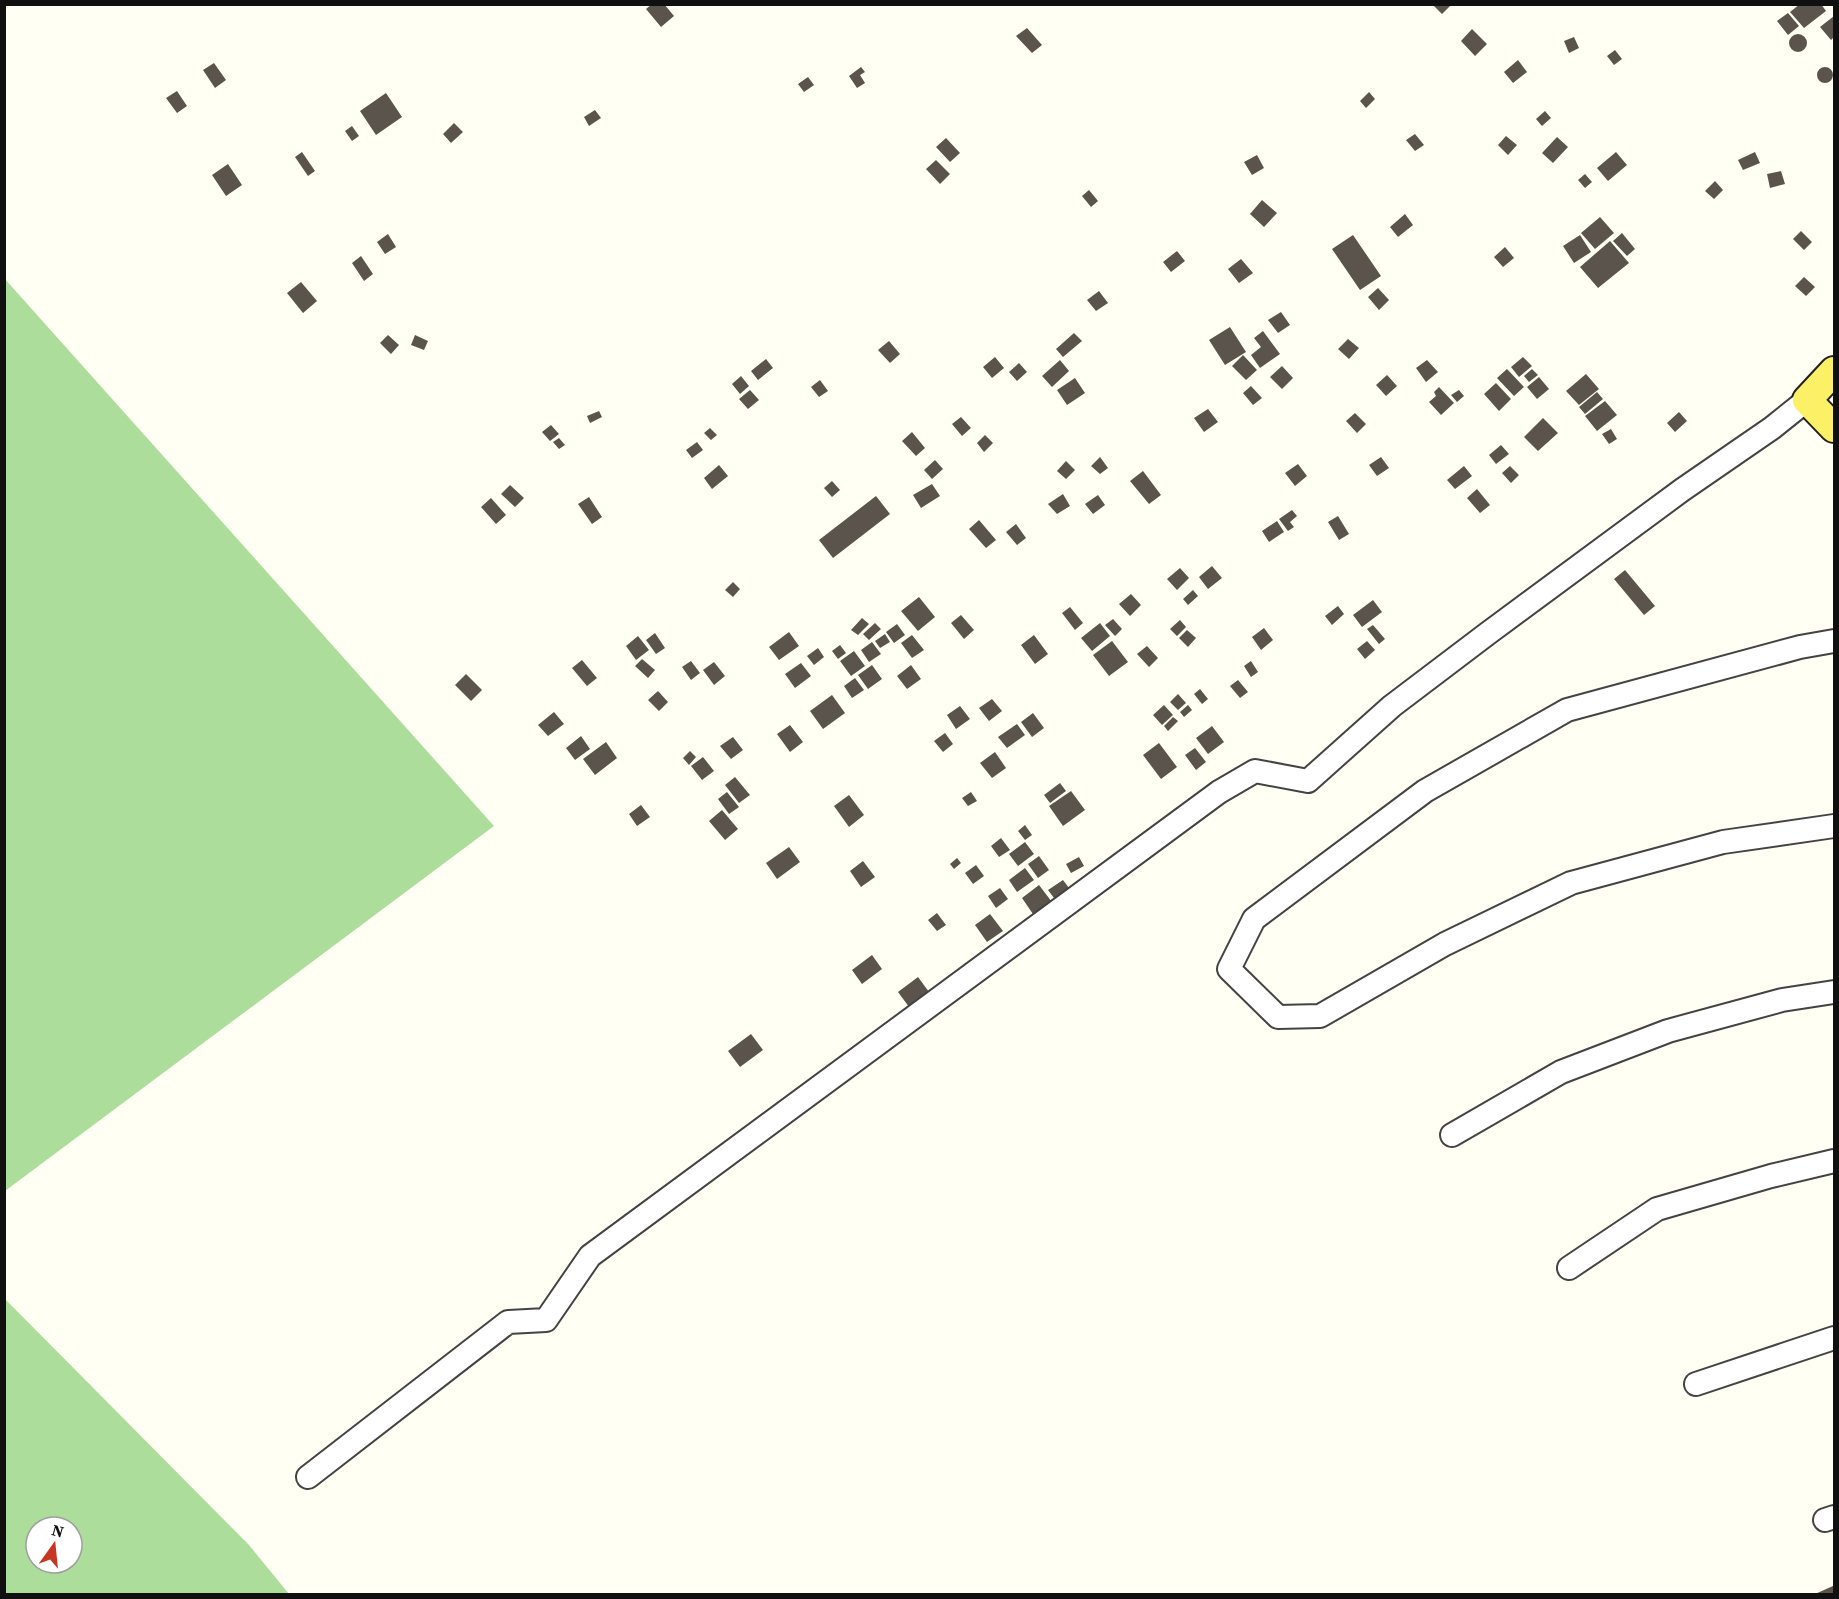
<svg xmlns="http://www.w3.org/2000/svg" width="1839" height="1599" viewBox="0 0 1839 1599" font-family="'Source Serif 4',serif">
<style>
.forest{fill:#addd9a;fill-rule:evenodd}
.building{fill:#5a544c}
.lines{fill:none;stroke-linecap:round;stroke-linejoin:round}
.minor-casing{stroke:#434343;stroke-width:26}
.major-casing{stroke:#212121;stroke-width:32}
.minor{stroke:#fff;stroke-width:22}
.major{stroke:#fcf067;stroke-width:28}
</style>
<rect width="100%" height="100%" fill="#fffff4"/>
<path class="forest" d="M4,278L494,826L5,1191H4Z
M4,1298L249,1545L289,1594H5ZM36,1527H72V1563H36Z"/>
<path class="building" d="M652,4H664L674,16L661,27L646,9Z
M1432,4H1452L1442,14Z
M1800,4H1821L1826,11L1804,28L1790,12Z
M1788,13L1799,26L1788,35L1777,21Z
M1834,16V37L1831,40L1820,27Z
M1027,28L1042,45L1032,53L1016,36Z
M1472,29L1487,44L1475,56L1461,41Z
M1789 43a9 9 0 1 1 18 0a9 9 0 1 1-18 0Z
M1574,37L1579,48L1569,53L1564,41Z
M1615,50L1622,59L1614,65L1607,56Z
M1518,60L1527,72L1513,83L1504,72Z
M214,63L226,80L215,88L203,70Z
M861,67L865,72L860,75L865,83L857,88L849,76Z
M1817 75a8 8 0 1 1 16 0a8 8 0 1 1-16 0Z
M808,77L814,85L804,92L798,84Z
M177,91L187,106L177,113L166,98Z
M1369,92L1375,99L1366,108L1360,101Z
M386,93L402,117L376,135L360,111Z
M595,110L601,118L589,126L584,117Z
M1545,111L1551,118L1542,126L1536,119Z
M454,123L463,132L451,143L443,134Z
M352,126L359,136L352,141L345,131Z
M1415,134L1424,145L1415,151L1406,140Z
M1506,136L1517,145L1508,155L1498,145Z
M1557,137L1568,147L1553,163L1542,153Z
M946,138L960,153L950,162L936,147Z
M302,152L315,171L308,176L295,157Z
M1616,152L1627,165L1608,181L1597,168Z
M1755,152L1760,163L1743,170L1738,160Z
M1257,155L1264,168L1252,175L1244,162Z
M936,160L950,174L940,184L926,169Z
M228,164L242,185L226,196L212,175Z
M1781,171L1785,184L1770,188L1767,174Z
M1585,174L1592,182L1585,188L1578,180Z
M1715,181L1723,190L1714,199L1705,191Z
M1089,190L1098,201L1091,207L1082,196Z
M1262,200L1277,213L1264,227L1250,214Z
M1405,214L1413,225L1398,237L1390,227Z
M1600,217L1614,233L1595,249L1581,233Z
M1801,231L1812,242L1804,250L1793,239Z
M1622,233L1635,249L1627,256L1613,241Z
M388,234L396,247L385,254L377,242Z
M1353,235L1381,276L1360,290L1332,249Z
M1580,235L1591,252L1574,263L1563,246Z
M1610,241L1629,263L1598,288L1580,267Z
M1505,247L1514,258L1503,267L1494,257Z
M1177,251L1185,261L1171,272L1163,262Z
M361,256L373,274L364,281L352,263Z
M1241,259L1253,273L1239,283L1228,269Z
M1804,277L1815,287L1806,296L1795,286Z
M301,282L317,301L303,313L287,293Z
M1378,288L1389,300L1379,310L1368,297Z
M1099,291L1108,303L1096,311L1087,300Z
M1281,312L1290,325L1278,333L1268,320Z
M1230,327L1246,352L1225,365L1209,340Z
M1263,331L1280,354L1260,368L1251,355L1261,347L1254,338Z
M1074,333L1082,341L1063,357L1056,349Z
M388,335L399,345L391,354L380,343Z
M415,335L428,341L424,350L411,345Z
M1348,339L1359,348L1349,359L1338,349Z
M889,341L900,354L890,363L878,350Z
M1243,355L1257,370L1246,380L1232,366Z
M995,357L1004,368L992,378L983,367Z
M1523,357L1532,366L1519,377L1511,367Z
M766,359L773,368L758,380L751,371Z
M1060,360L1069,371L1052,387L1042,376Z
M1427,360L1438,372L1426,382L1416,368Z
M1019,363L1027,372L1017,381L1009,372Z
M1282,366L1293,378L1282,389L1270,377Z
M1507,369L1524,387L1514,396L1497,378Z
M1532,369L1538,375L1529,382L1524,376Z
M1586,374L1599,389L1579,405L1566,391Z
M1387,375L1397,386L1386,396L1376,385Z
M741,376L749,386L740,394L732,384Z
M1539,377L1549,389L1537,399L1527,387Z
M1075,378L1085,393L1067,405L1057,390Z
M820,380L828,391L819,397L811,387Z
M1496,383L1511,399L1499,411L1484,394Z
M1251,386L1262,398L1253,405L1243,393Z
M1439,387L1454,403L1441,415L1429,402L1436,396L1434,392Z
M750,390L759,400L748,409L739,399Z
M1459,390L1464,396L1457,402L1451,395Z
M1597,392L1603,399L1585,414L1579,407Z
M1605,401L1617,415L1597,431L1585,416Z
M1208,409L1218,422L1204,432L1194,418Z
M599,411L602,417L590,423L587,416Z
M1679,412L1687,421L1675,432L1667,423Z
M1355,413L1366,424L1357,433L1346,421Z
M961,417L971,428L962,436L952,424Z
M1543,418L1558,433L1538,451L1524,437Z
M551,425L559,434L550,441L542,432Z
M710,428L717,435L711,440L704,433Z
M1611,429L1617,439L1609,444L1602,434Z
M912,432L925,448L916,456L902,441Z
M985,435L993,443L984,452L977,443Z
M559,438L565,445L559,449L553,442Z
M697,442L703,450L692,458L686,450Z
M1501,445L1509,454L1496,464L1489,455Z
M1100,457L1108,468L1100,474L1091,466Z
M1381,457L1389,468L1377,476L1369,465Z
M935,460L943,469L932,479L924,470Z
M1066,461L1075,470L1066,479L1057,471Z
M1298,464L1307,476L1295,486L1285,473Z
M719,465L728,476L712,489L704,478Z
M1464,466L1472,476L1455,489L1447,480Z
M1510,466L1519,475L1511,483L1502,473Z
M1143,471L1161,495L1149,504L1130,481Z
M832,481L840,490L832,497L824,488Z
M932,484L940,496L921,508L913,495Z
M510,485L524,498L515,507L501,494Z
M1477,489L1490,505L1480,513L1467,498Z
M1063,494L1070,506L1057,514L1048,504Z
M1098,495L1105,505L1093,514L1085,504Z
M876,496L890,514L833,558L819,540Z
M589,497L602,517L592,524L578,504Z
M491,498L506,515L496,524L481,507Z
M1292,510L1297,516L1290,522L1294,527L1288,531L1279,519Z
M1338,516L1349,534L1339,540L1328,522Z
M979,520L996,540L986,548L969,529Z
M1277,521L1284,532L1269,542L1262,531Z
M1016,524L1026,538L1017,545L1006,532Z
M1212,566L1222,578L1208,589L1199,577Z
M1180,568L1189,578L1177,590L1167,579Z
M1625,570L1655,606L1644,615L1614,579Z
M733,582L740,589L733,597L725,590Z
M1193,590L1198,596L1188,605L1183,599Z
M1131,594L1141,605L1130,616L1119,604Z
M919,597L935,617L918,631L901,611Z
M1373,600L1382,612L1362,627L1353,615Z
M1338,606L1344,614L1332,625L1325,616Z
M1070,607L1083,623L1075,630L1062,613Z
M961,615L974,630L964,639L951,623Z
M862,618L869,624L858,635L851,630Z
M1113,619L1122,629L1115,636L1105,625Z
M1180,620L1186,627L1177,636L1170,629Z
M875,623L881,629L869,640L863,634Z
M1100,623L1110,636L1092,651L1081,638Z
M897,624L905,635L894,643L886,632Z
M1373,625L1385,639L1379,644L1367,629Z
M1264,628L1273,640L1261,650L1252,637Z
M1187,630L1196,638L1188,647L1179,638Z
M789,632L799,646L779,660L769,647Z
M655,633L665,648L656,654L646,640Z
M885,634L890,642L880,648L875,641Z
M912,635L924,650L912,658L901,643Z
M1034,635L1048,654L1035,664L1021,645Z
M638,636L649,650L636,660L626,646Z
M1112,641L1128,662L1109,676L1093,655Z
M1367,641L1375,650L1365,659L1357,649Z
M872,642L881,654L869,662L861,650Z
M840,645L846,653L838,659L832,651Z
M1147,646L1158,658L1149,667L1137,654Z
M818,648L824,657L814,665L807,656Z
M854,651L865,666L851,676L840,661Z
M642,659L655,670L648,678L635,666Z
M582,660L597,678L587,686L572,668Z
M691,661L700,673L691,680L682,667Z
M1251,661L1258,672L1251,677L1244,666Z
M714,662L725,676L714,685L703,670Z
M801,663L811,676L795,688L785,674Z
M872,665L882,679L868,689L858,675Z
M911,665L921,679L907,689L897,676Z
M466,674L482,690L471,701L455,685Z
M855,678L864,690L852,698L844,686Z
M1238,680L1248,692L1240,698L1230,686Z
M1200,689L1208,699L1202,704L1194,694Z
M658,691L668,702L659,711L648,700Z
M1178,694L1186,703L1178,710L1170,702Z
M832,695L845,713L823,729L810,711Z
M992,699L1002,711L989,721L979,708Z
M1164,705L1173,715L1162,725L1153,715Z
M1188,705L1192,710L1184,717L1180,712Z
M960,706L970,719L956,729L947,715Z
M554,712L564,724L548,736L538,725Z
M1033,713L1044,728L1032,737L1021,722Z
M1173,717L1178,721L1168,731L1164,726Z
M1017,724L1025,735L1007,748L998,737Z
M790,725L803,742L790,752L777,734Z
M1212,726L1224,742L1208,754L1196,738Z
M945,733L953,744L943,752L934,741Z
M581,736L590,749L575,760L566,748Z
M733,737L743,750L731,759L720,746Z
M606,742L617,758L595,775L583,759Z
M1159,743L1177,767L1161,779L1143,755Z
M1195,748L1206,762L1196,770L1185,755Z
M690,751L696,757L689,765L683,758Z
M995,752L1006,768L992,778L980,763Z
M703,757L714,771L702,780L691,766Z
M735,777L750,795L739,803L725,785Z
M1060,783L1066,791L1050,803L1044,795Z
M1071,791L1085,810L1063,826L1049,806Z
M727,792L739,807L729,814L718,799Z
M971,792L977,801L968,806L962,798Z
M849,795L864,815L849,827L834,806Z
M641,805L650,817L637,826L629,814Z
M722,810L738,829L725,840L709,821Z
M1025,825L1032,835L1025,840L1018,831Z
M1001,838L1010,850L999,857L991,846Z
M1025,842L1034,854L1018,866L1009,854Z
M789,847L800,862L777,879L766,863Z
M1039,856L1049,870L1038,878L1028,864Z
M1079,857L1084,866L1071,873L1066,864Z
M957,858L961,863L954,869L950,864Z
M863,861L875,877L861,887L850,871Z
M976,865L984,876L973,884L965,873Z
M1025,868L1034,880L1017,892L1009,880Z
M1063,880L1072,892L1057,902L1048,890Z
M1039,885L1055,906L1037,920L1022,898Z
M1000,888L1008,899L996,908L988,896Z
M937,913L946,925L937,931L928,920Z
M990,914L1003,931L987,942L975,925Z
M872,955L882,969L862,984L852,970Z
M918,977L932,996L912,1011L898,992Z
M751,1034L763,1050L740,1067L728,1051Z
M1833,1586L1834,1594H1815Z"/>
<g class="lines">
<defs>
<path id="minor" d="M1834,641L1800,647L1567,710L1425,791L1254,919L1229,969L1278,1017L1320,1016L1445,944L1571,883L1723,842L1834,826
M1452,1135L1561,1072L1668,1031L1782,1000L1834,992
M1569,1268L1657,1209L1771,1176L1834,1161
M1696,1384L1834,1338
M308,1477L508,1322L546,1320L590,1256L1219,792L1255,771L1308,781L1392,706L1487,634L1682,490L1772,428L1807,400
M1825,1520L1834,1517"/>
<path id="major" d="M1834,371L1807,400L1834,428"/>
</defs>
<use href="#minor" class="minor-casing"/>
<use href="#major" class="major-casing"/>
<use href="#minor" class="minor"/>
<use href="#major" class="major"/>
</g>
<rect width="1839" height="1599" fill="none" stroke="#101010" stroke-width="12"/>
<g transform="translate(54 1545) rotate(15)"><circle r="28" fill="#ffffff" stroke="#9f9f9f" stroke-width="1.5"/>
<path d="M0-4.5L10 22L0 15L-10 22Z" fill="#c63623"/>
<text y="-9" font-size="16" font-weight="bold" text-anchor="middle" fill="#101010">N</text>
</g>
</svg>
